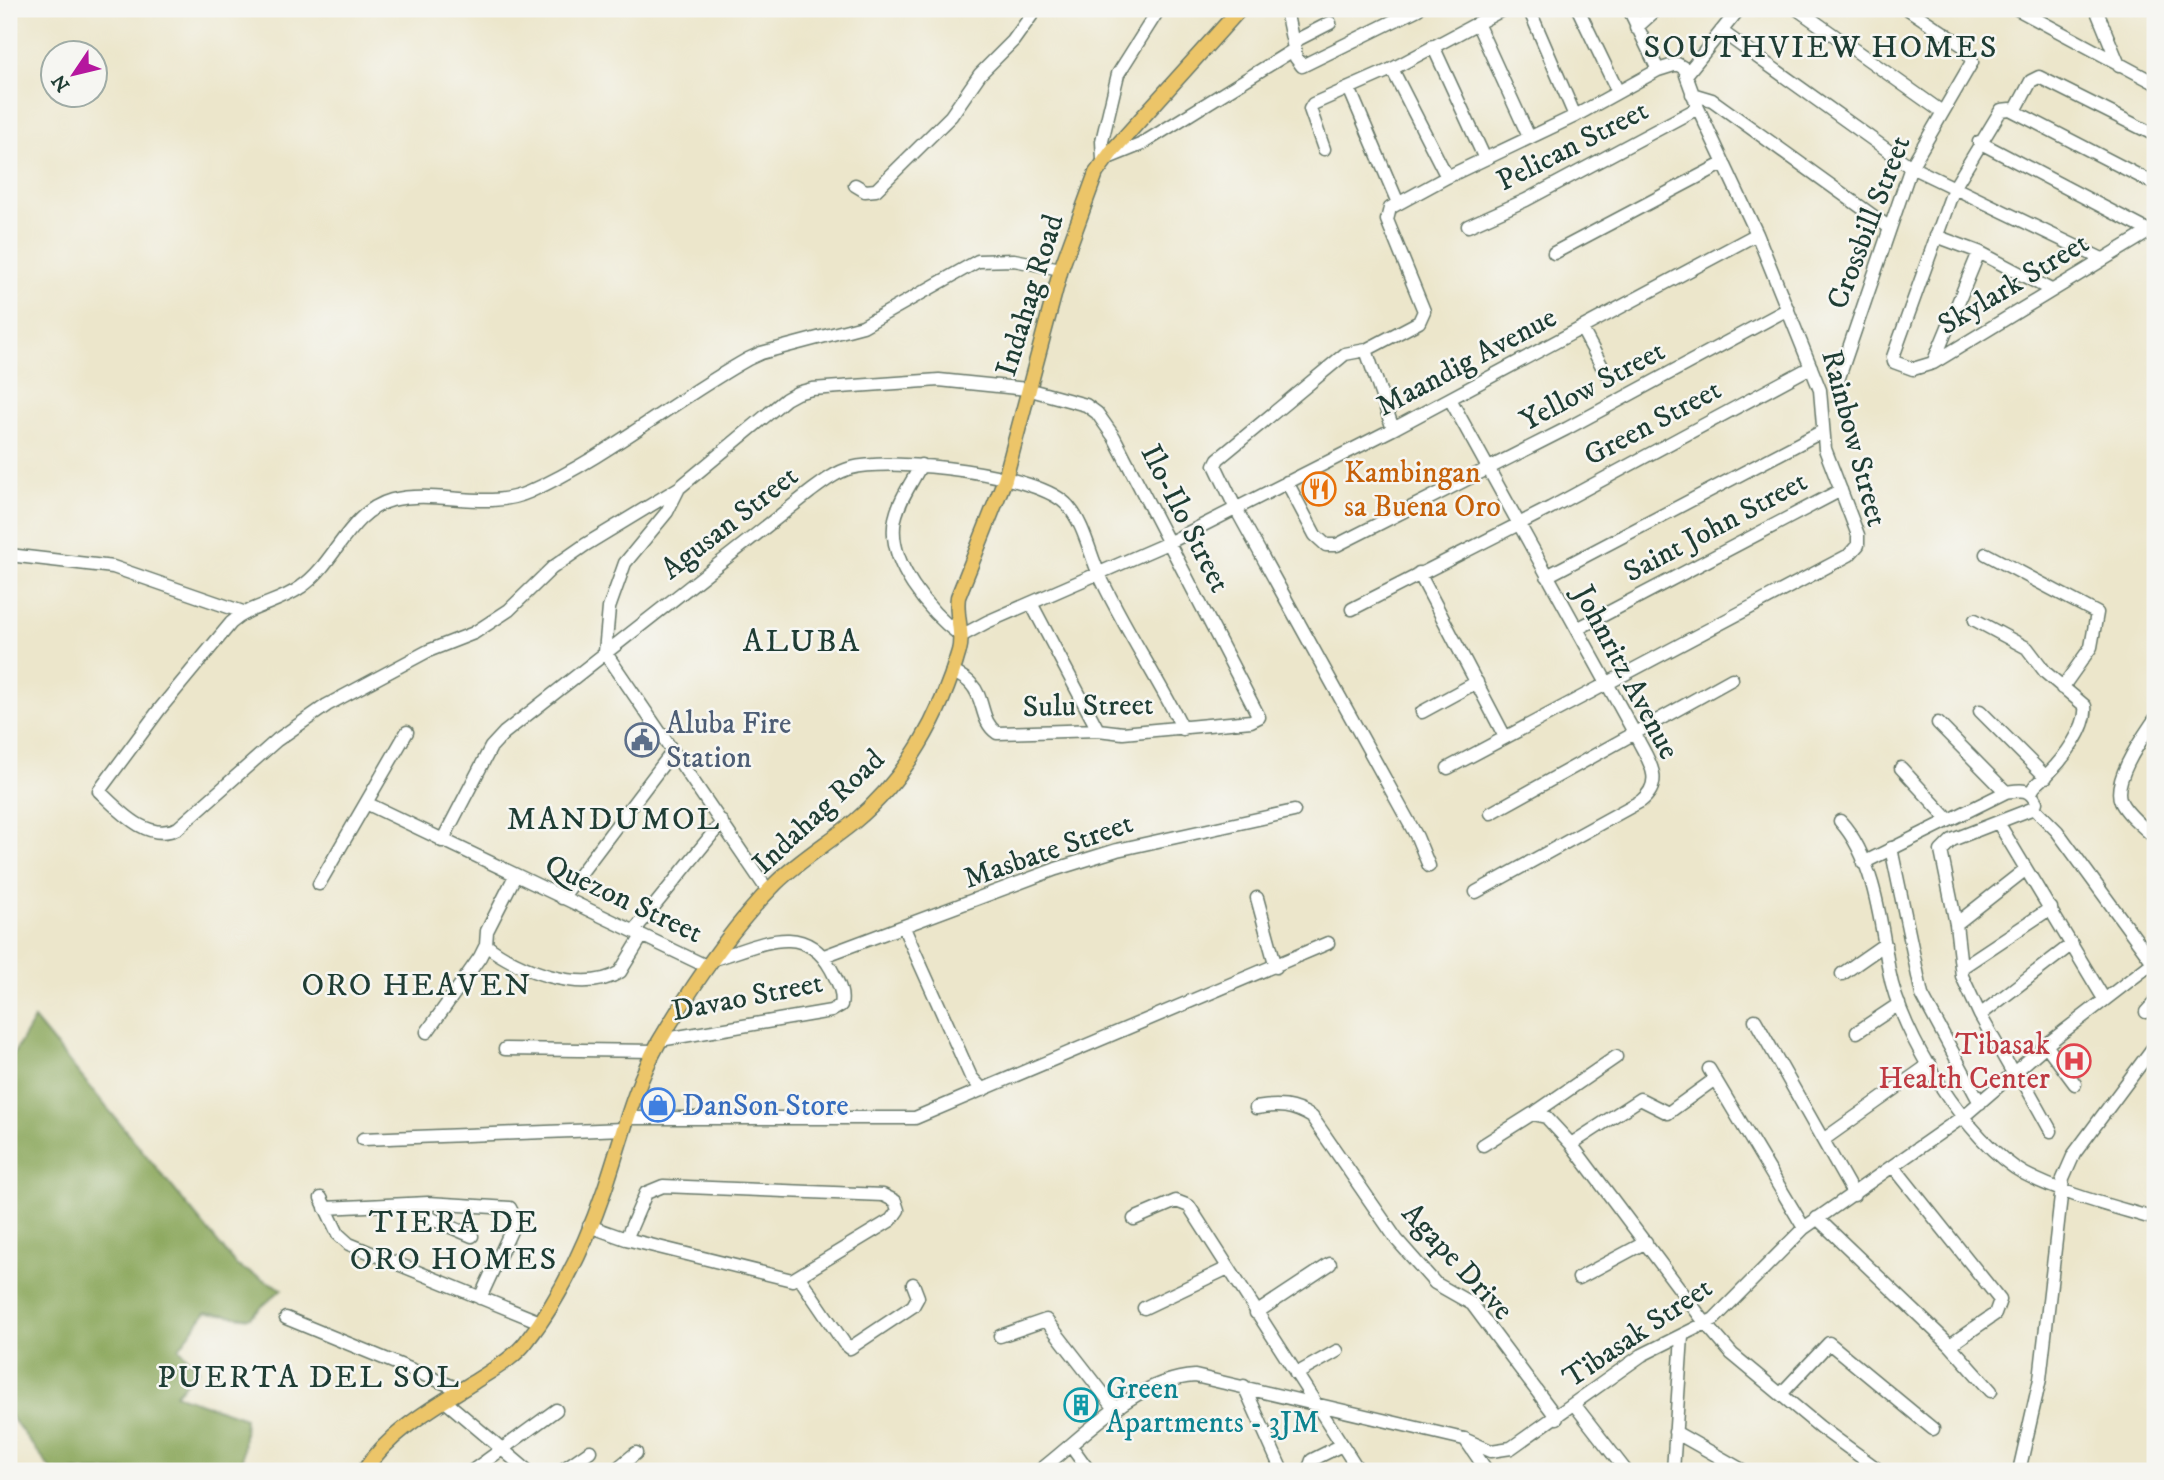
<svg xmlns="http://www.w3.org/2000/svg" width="2164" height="1480" viewBox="0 0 2164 1480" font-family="'IM FELL DW Pica',serif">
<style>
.forest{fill:#87a456;stroke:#537045;stroke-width:2}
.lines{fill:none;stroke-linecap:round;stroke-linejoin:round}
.minor-casing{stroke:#677869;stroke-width:15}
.major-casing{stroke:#677869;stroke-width:17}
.minor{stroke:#fff;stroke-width:12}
.major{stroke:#ecc569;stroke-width:14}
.labels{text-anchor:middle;stroke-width:5;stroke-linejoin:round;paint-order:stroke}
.street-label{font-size:30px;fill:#1f3d34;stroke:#f6f6f2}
.food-label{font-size:30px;fill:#c56008;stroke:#f6f6f2;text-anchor:start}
.service-label{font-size:30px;fill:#4e5e75;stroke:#f6f6f2;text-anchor:start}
.health-label{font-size:30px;fill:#be3a42;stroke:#f6f6f2;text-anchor:end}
.shop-label{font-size:30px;fill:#366cbe;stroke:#f6f6f2;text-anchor:start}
.culture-label{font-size:30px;fill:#0d838f;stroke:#f6f6f2;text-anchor:start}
.neighbourhood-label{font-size:32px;letter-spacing:2px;fill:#1f3d34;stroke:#f6f6f2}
</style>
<rect width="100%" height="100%" fill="#f6f6f2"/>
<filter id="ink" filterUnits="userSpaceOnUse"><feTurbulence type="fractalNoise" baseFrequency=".0143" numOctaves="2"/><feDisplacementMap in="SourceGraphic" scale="14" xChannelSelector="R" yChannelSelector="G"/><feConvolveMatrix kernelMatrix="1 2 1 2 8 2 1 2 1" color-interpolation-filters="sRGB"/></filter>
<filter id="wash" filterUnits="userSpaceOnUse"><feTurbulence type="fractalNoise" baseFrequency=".00686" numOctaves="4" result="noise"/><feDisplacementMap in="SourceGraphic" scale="28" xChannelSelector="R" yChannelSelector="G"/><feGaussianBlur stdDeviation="1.57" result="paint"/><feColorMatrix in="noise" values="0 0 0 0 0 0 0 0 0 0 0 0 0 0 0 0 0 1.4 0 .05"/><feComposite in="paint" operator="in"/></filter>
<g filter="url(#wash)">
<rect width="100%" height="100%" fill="#ece6cb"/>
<path class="forest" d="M34,1019L237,1266L282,1289L249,1318L206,1312L179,1348L199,1370L175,1394L245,1418L242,1468L199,1466L198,1471H52L9,1414V1062Z"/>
</g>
<g filter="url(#ink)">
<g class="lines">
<defs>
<path id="minor" d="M1159,9L1118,74L1102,141L1103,160L1140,145L1295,49
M1529,9L1575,116
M1578,9L1618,92
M1629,9L1658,70
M1797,9L1942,112
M2017,9L2155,83
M2096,9L2119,65
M1287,15L1296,58L1302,66L1418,9
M1477,23L1529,137
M1636,28L1657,9
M1721,31L1911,167L2102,259
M1293,42L1330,23
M1433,46L1485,159
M1392,69L1447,177
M1349,88L1398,203
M1692,94L1712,100L1890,228
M2015,111L2031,81L2039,77L2155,135
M1979,142L2149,231
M1324,149L1310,109L1313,104L1392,69L1504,9
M2155,184L2010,109L2001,110L1954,188L1893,357L1894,362L1913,369L1933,363L2155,228
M855,185L865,191L876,190L951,116L980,74L1013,41L1036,9
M1468,226L1526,200L1698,108
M1936,236L1979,252L2051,290
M1554,253L1724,163
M1582,329L1605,372
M1366,350L1345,354L1218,459L1215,465L1236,509L1417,837L1429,866
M1933,363L1979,252
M1837,383L1911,167L1972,62L1965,47L1908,9
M1450,399L1635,734C1646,758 1667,780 1641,801L1476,892
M1393,429L1366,350L1419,322L1424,311L1387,220L1390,208L1447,177L1575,116L1658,70L1677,64L1687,70
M921,465C912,482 899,500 895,519C886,562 930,613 961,636L987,622L1168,543L1393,429L1757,234L1698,108L1686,75L1739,9
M1287,482L1315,535L1326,545H1337L1566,429L1788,309
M679,488L585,545L552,568L509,610L474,633L428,651L327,705L277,740L178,828C148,843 120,811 99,791L159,710L231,623C251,605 279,603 301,587C336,563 348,512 392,500C437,489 486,511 529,492C607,457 673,401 748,359L761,353L863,326L978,261L1014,260L1061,269
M1986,554L2097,613L2091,647L2062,688
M9,555L113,567L243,612
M1419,573L1505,737
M1547,576L1821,432
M1031,603L1098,730
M1352,609L1550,508L1811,367
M1975,620L2027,648L2046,673L2085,706C2088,727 2063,759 2049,773C2042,781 2034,783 2031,793
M1577,629L1841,490
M1980,711L2046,777
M1422,712L1477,682
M2155,719C2143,737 2111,781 2121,802C2128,816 2144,827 2155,838
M1938,723L2006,792C2020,790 2029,787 2036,802L2034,808L2057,831L2155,965
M1448,768L1849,555L1858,545V535L1825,449L1820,390L1757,234
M1901,768L1949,820
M366,803L708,967
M1491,813L1732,679
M1840,821C1874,858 1881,923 1889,971C1901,1035 1967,1142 2025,1174C2065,1195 2112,1206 2155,1219
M1999,824L2104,999
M442,841L491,747L504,733L810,492C822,483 836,472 851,468C893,457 1040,473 1068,506C1084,524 1089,552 1099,574C1123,627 1157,676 1183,729
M1891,848L1922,995L1980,1103
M1863,863L2006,792
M319,884L407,732
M768,891L605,652L609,608L625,563L667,512L679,488L786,399L797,393L812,389L939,380L1027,389L1086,405L1097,413L1114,437L1259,717L1251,721L1123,733L1098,730L997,733C980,722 985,698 971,684C966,678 958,675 952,671
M562,898L673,751
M1257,898L1276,967
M1956,924L2026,869
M904,928L971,1077L983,1090
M634,931L722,822
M486,945C517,970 583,995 620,972L642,936
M824,956L1056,869L1117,850L1294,811
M1961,968L2051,908
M1842,974L1885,944
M2146,1012L2155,1002
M1980,1015L2072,944
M1755,1020L1854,1195
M427,1032L480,957L486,945L487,931L515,876
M1857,1032L1899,1004
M660,1040L831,1011L841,1005C844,992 837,981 831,969C803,918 757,947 714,959
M2046,1045L2075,1084
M505,1049L655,1051
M1709,1069L1804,1228
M2017,1070L2051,1131
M2013,1073L1980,1015L1962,976L1956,924L1941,851L1952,840L2034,808
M1256,1108C1278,1104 1293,1105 1312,1117L1397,1240L1435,1283L1472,1304L1557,1418
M1536,1112L1616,1057
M628,1118H915L1328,943
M363,1139L624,1129
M1823,1140L1930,1064
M1571,1144L1640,1099L1668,1113L1715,1079
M1483,1145L1532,1114L1546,1117L1571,1144L1706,1324L1732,1354L1820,1427L1880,1471
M1893,1166L2000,1300L1995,1314L1950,1345
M663,1186L883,1195L895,1201L898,1210L891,1220L792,1280L626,1239L646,1193Z
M321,1198L338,1234L349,1244L540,1322
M428,1203L427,1214L432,1219L472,1236
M325,1208L428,1203L510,1208L516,1220L480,1298
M1817,1218L1950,1345L1991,1391
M1134,1219L1176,1201L1189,1206L1359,1471
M589,1226L626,1239
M799,1277L844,1343L850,1348L913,1306L918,1297L913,1284
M1579,1278L1646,1242
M1144,1308L1228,1268
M1256,1313L1330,1264
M286,1318L461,1390
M1000,1336L1046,1320L1116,1410
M1296,1374L1337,1351
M1244,1386L1282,1471
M1781,1394L1829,1343L1933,1429
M445,1401L528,1471
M1574,1404L1626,1471
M1675,1432L1744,1471
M1465,1439L1487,1471
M1071,1446L1089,1471
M472,1471L556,1410
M561,1471L590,1451
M614,1471L636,1453
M1039,1471C1086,1435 1133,1380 1195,1376L1464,1439L1491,1451L1511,1448L1642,1355L1714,1319L1804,1228L1964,1116L2046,1045L2155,961
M1308,1471L1312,1460L1342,1445
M1673,1471L1682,1336
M2019,1471L2040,1379L2063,1179L2074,1154L2155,1045"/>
<path id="major" d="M364,1471C390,1431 434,1407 474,1382C492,1370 512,1360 526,1342C560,1299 586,1243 604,1191C621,1142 633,1088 659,1042C692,986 730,929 776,883C800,860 828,843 854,822C906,779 941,716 959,651C964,633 955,616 958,597L1005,479L1061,269L1096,173L1113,150L1240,9"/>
</defs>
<use href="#minor" class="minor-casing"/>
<use href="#major" class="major-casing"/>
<use href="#minor" class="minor"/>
<use href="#major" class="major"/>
</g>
</g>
<defs>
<symbol id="restaurant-ring" viewBox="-11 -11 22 22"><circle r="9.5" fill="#f6f6f2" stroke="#e8710a" stroke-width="1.5"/><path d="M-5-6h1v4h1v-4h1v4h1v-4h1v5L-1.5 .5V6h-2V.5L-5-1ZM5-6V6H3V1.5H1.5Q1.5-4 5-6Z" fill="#e8710a"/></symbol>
<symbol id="civic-ring" viewBox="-11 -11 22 22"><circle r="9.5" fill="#f6f6f2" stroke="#5c6f8a" stroke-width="1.5"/><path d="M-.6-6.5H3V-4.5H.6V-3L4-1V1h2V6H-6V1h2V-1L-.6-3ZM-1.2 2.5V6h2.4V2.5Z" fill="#5c6f8a"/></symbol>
<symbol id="hospital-ring" viewBox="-11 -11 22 22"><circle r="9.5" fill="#f6f6f2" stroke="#e0444e" stroke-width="1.5"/><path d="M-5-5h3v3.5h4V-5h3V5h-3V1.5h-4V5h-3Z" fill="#e0444e"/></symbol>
<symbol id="shop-ring" viewBox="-11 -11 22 22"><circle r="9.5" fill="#f6f6f2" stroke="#3f7fe0" stroke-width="1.5"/><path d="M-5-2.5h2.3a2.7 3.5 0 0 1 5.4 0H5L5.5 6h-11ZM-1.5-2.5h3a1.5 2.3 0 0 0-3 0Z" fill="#3f7fe0"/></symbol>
<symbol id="building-ring" viewBox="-11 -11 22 22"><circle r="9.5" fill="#f6f6f2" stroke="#0f9aa8" stroke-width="1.5"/><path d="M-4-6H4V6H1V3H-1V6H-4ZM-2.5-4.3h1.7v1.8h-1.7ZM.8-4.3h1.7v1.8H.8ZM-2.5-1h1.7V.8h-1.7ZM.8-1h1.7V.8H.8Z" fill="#0f9aa8"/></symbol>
</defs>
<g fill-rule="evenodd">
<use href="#restaurant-ring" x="1300" y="470" width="38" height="38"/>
<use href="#civic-ring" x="623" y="721" width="38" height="38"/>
<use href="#hospital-ring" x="2055" y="1042" width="38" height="38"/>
<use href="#shop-ring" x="639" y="1086" width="38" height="38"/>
<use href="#building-ring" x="1062" y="1386" width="38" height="38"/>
</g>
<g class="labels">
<g class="street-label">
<text transform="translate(1572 145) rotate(-27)" y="10">Pelican Street</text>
<text transform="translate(1868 222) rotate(-69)" y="10">Crossbill Street</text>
<text transform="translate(2013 283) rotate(-31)" y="10">Skylark Street</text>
<text transform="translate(1029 295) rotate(-73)" y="10">Indahag Road</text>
<text transform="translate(1466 361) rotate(-28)" y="10">Maandig Avenue</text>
<text transform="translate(1592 385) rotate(-28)" y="10">Yellow Street</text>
<text transform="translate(1652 422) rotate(-28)" y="10">Green Street</text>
<text transform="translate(1855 438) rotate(75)" y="10">Rainbow Street</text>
<text transform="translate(1186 518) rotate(63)" y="10">Ilo-Ilo Street</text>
<text transform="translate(729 522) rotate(-38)" y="10">Agusan Street</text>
<text transform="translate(1715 526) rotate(-28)" y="10">Saint John Street</text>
<text transform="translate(1627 672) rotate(62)" y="10">Johnritz Avenue</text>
<text transform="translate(1088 705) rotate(-1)" y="10">Sulu Street</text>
<text transform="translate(818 811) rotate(-43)" y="10">Indahag Road</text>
<text transform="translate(1048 850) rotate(-19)" y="10">Masbate Street</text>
<text transform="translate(624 898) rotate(25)" y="10">Quezon Street</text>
<text transform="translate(747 996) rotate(-11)" y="10">Davao Street</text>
<text transform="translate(1458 1261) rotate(47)" y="10">Agape Drive</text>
<text transform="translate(1637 1332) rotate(-34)" y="10">Tibasak Street</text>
</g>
<g class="food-label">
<text x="1344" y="482">Kambingan<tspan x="1344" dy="34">sa Buena Oro</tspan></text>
</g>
<g class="service-label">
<text x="666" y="733">Aluba Fire<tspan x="666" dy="34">Station</tspan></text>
</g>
<g class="health-label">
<text x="2050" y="1054">Tibasak<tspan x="2050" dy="34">Health Center</tspan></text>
</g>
<g class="shop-label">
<text x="682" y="1115">DanSon Store</text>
</g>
<g class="culture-label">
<text x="1106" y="1398">Green<tspan x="1106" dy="34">Apartments - 3JM</tspan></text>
</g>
<g class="neighbourhood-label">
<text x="1821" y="57">SOUTHVIEW HOMES</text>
<text x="802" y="651">ALUBA</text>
<text x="614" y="829">MANDUMOL</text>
<text x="417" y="995">ORO HEAVEN</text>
<text x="454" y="1232">TIERA DE<tspan x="454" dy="37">ORO HOMES</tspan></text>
<text x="309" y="1387">PUERTA DEL SOL</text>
</g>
</g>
<rect width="2164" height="1480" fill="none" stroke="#f6f6f2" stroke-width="35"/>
<g transform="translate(74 74) rotate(235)"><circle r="33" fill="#f6f6f2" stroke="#a0aca6" stroke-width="2"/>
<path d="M0-5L12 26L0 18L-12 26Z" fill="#b5179e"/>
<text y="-10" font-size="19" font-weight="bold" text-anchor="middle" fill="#1f3d34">N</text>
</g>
</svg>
